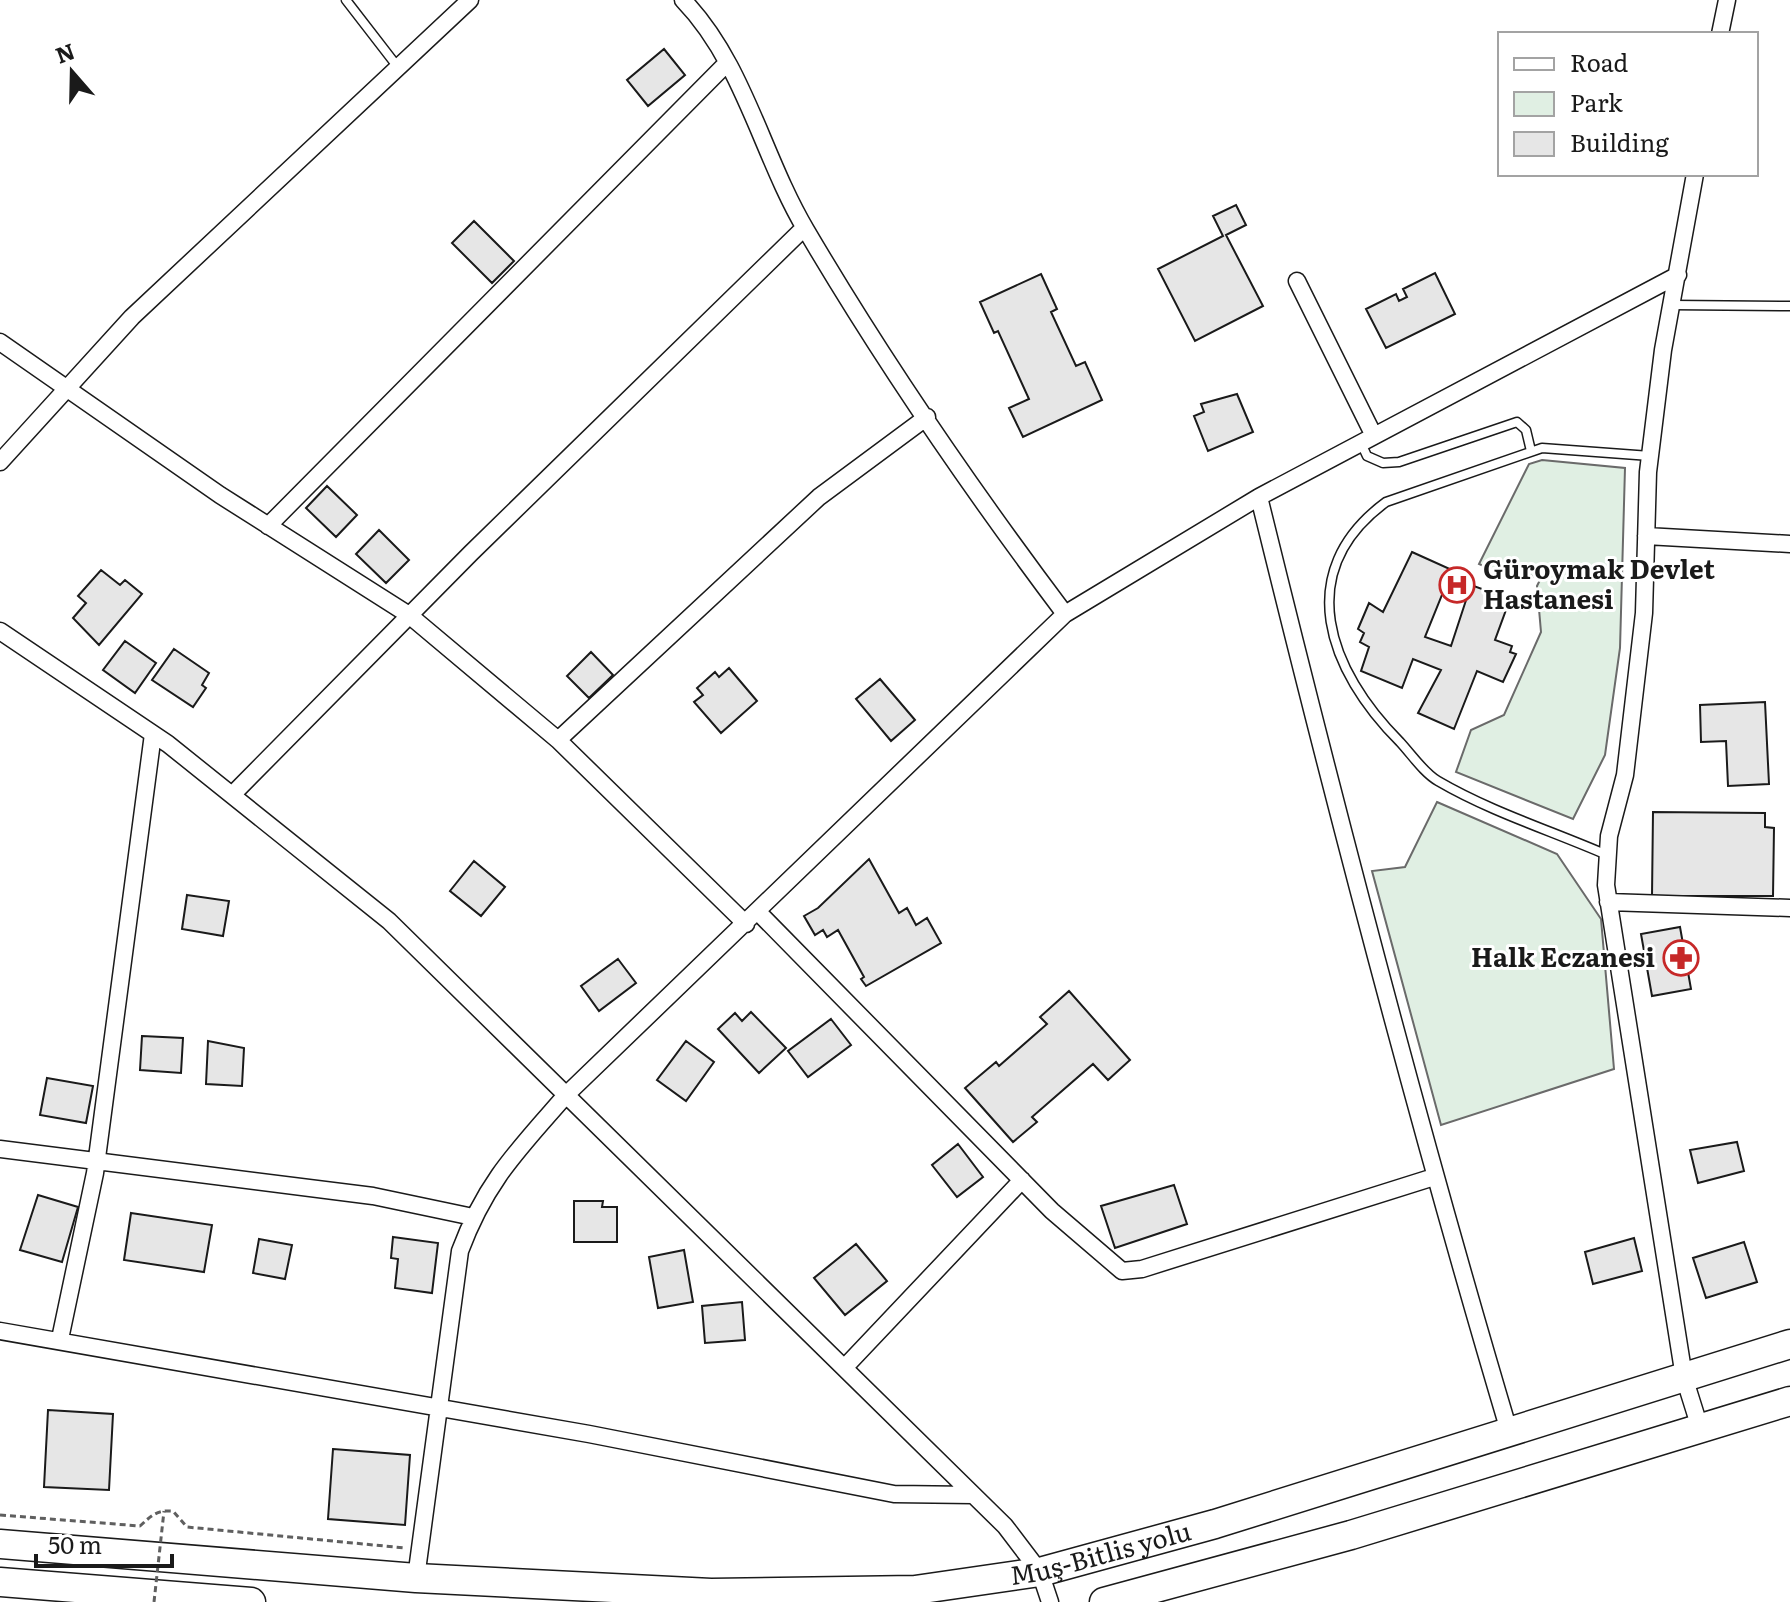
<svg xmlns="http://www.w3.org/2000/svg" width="1790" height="1602" viewBox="0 0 1790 1602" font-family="Literata,serif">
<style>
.green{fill:#e0efe3;stroke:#6a6a6a;stroke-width:2}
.building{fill:#e6e6e6;stroke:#1a1a1a;stroke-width:2}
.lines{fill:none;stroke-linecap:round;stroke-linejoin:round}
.service-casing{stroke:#1a1a1a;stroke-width:11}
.minor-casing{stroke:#1a1a1a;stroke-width:19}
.trunk-casing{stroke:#1a1a1a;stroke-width:31}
.path{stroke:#5f5f5f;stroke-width:3;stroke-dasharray:6 4;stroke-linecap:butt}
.service{stroke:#fff;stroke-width:8}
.minor{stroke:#fff;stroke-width:16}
.trunk{stroke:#fff;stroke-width:28}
.path-bridge{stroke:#5f5f5f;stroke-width:3;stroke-dasharray:6 4;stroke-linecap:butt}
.labels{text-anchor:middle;stroke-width:6;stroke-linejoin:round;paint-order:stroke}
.poi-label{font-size:26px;font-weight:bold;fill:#1a1a1a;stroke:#fff;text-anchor:start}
.street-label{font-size:26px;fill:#1a1a1a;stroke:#fff}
</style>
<rect width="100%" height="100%" fill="#fff"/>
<path class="green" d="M1542,460L1625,468L1620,648L1605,755L1573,819L1456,772L1471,730L1504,715L1541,632L1537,586L1541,578L1519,573L1516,580L1479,564L1529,464Z
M1437,802L1557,854L1601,919L1614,1069L1441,1125L1372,871L1405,867Z"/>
<path class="building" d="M664,49L685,75L648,106L627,80Z
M1236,205L1246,225L1226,235L1263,306L1195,341L1158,269L1223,236L1213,216Z
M474,221L514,261L492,283L452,243Z
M1435,273L1455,314L1386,348L1366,309L1396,294L1399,301L1407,297L1403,289Z
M1041,274L1057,309L1051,312L1076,366L1085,362L1102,400L1023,437L1009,408L1029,399L998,331L994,333L980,302Z
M1237,394L1253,432L1208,451L1194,416L1204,412L1201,404Z
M327,486L357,515L336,537L306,508Z
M379,530L409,560L386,583L356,554Z
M1412,552L1452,570L1425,637L1451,646L1471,585L1510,599L1495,640L1512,646L1510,652L1516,654L1503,682L1477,671L1454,729L1418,713L1441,670L1413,659L1402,688L1361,671L1369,647L1360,642L1364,633L1358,629L1369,603L1383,612Z
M101,570L120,585L125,580L142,594L99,645L73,618L86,603L78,596Z
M125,641L156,663L135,693L103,670Z
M174,649L209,673L202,685L206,688L193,707L152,680Z
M591,652L613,675L589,698L567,676Z
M729,668L757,701L721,733L694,702L703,695L697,688L715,672L719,677Z
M880,679L915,720L891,741L856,699Z
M1765,702L1769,784L1728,786L1726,741L1701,742L1700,705Z
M1653,812L1765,813V827L1774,828L1773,896H1652Z
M869,859L899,913L907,908L916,925L927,918L941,943L866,986L861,979L864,977L838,930L827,937L823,930L815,935L804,916L818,908Z
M474,861L505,887L481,916L450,891Z
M187,895L229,901L223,936L182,929Z
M1680,927L1691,989L1652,996L1641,934Z
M618,959L636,983L599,1011L581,986Z
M1069,991L1130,1060L1108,1080L1093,1064L1032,1117L1037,1122L1013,1142L965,1088L996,1062L999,1066L1047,1024L1040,1017Z
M751,1012L786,1048L759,1073L718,1029L735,1013L742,1021Z
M831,1019L851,1045L808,1077L788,1051Z
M142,1036L183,1038L181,1073L140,1070Z
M208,1041L244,1048L242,1086L206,1084Z
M686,1041L714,1062L686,1101L657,1080Z
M47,1078L93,1086L86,1123L40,1115Z
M1737,1142L1744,1171L1698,1183L1690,1150Z
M958,1144L983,1177L957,1197L932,1165Z
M1174,1185L1187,1224L1115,1248L1101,1206Z
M38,1195L78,1207L62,1262L20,1250Z
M574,1201H603L602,1207H617V1242H574Z
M131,1213L212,1225L204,1272L124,1260Z
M393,1237L438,1243L432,1293L395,1288L398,1259L391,1258Z
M1634,1238L1642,1271L1593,1284L1585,1252Z
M259,1239L292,1245L285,1279L253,1273Z
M1744,1242L1757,1282L1706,1298L1693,1258Z
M856,1244L887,1281L845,1315L814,1278Z
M684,1250L693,1302L658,1308L649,1257Z
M742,1302L745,1340L705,1343L702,1306Z
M48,1410L113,1414L109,1490L44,1487Z
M333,1449L410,1455L405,1525L328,1519Z"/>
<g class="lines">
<defs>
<path id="service" d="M346,0L397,66
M1672,305L1790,306
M1361,443L1367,456L1383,463L1399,462L1517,422L1526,430L1531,451
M1607,855C1552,831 1491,812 1438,781C1424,773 1412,755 1400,742C1329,671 1291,572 1386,502L1542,448L1650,456"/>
<path id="minor" d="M1720,34L1727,0
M1695,174L1663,350L1648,472L1644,613L1625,775L1609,836L1606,885L1684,1377L1700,1428
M1297,281L1374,436
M0,342L220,495L409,615L558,740L746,924
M0,462L132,317L470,0
M1259,497C1336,811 1417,1122 1509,1431
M268,526L727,63
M1646,536L1790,544
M1065,614L1259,497L1678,275
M0,631L168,744L389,921L1005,1526L1040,1572L1050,1602
M558,740L819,497L927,417
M232,795L471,553L804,228
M1608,902L1790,908
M758,912L1052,1211L1122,1271L1142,1269L1434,1177
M0,1149L373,1196L473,1217
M0,1331L589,1434L894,1494L973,1495
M60,1339L95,1173L153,734
M845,1367L1022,1180
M416,1578L460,1251C486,1181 518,1150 566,1095L1065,614C974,493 883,361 806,230C762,156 744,63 683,0"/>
<g id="trunk">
<path id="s1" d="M0,1544L416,1578L711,1593L915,1590L1040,1572L1215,1524L1790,1344"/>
<path d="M0,1582L251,1602"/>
<path d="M1104,1602L1351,1535L1790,1401"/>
</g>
</defs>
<use href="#service" class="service-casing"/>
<use href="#minor" class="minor-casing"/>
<use href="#trunk" class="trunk-casing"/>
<path class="path" d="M0,1515L140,1526C152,1515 157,1510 173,1511L187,1527L405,1548"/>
<use href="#service" class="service"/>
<use href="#minor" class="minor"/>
<use href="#trunk" class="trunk"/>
<path class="path-bridge" d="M154,1602L164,1511"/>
</g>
<defs>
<symbol id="hospital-ring" viewBox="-11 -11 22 22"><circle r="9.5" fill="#fff" stroke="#c62828" stroke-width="1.5"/><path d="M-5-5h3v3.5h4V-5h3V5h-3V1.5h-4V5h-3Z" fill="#c62828"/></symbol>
<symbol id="pharmacy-ring" viewBox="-11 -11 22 22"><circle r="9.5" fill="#fff" stroke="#c62828" stroke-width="1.5"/><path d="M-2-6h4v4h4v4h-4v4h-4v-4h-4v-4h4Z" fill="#c62828"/></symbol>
</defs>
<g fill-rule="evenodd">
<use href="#hospital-ring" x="1437" y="565" width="40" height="40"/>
<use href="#pharmacy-ring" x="1661" y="938" width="40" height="40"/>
</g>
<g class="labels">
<g class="poi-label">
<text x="1483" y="579">Güroymak Devlet<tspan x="1483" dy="30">Hastanesi</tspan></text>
<text x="1655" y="967" text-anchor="end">Halk Eczanesi</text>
</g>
<g class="street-label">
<text dy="9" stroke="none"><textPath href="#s1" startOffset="1106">Muş-Bitlis yolu</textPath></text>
</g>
</g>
<rect x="1498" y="32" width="260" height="144" fill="#ffffff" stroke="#a3a3a3" stroke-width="2"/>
<rect x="1514" y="58" width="40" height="12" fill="#ffffff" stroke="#a3a3a3" stroke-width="2"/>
<text x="1570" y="72" font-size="24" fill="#1a1a1a">Road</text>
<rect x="1514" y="92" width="40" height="24" fill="#e0efe3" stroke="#a3a3a3" stroke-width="2"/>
<text x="1570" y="112" font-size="24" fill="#1a1a1a">Park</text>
<rect x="1514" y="132" width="40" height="24" fill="#e6e6e6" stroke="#a3a3a3" stroke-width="2"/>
<text x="1570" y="152" font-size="24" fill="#1a1a1a">Building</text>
<g transform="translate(72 72) rotate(340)" stroke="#ffffff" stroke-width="6" paint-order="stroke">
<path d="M0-6L14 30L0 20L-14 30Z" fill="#1a1a1a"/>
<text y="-12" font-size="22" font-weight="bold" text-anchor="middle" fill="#1a1a1a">N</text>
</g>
<path d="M36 1554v12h136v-12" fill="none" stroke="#1a1a1a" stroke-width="4"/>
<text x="48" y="1554" font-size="24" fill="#1a1a1a" stroke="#ffffff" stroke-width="6" paint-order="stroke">50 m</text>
</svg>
